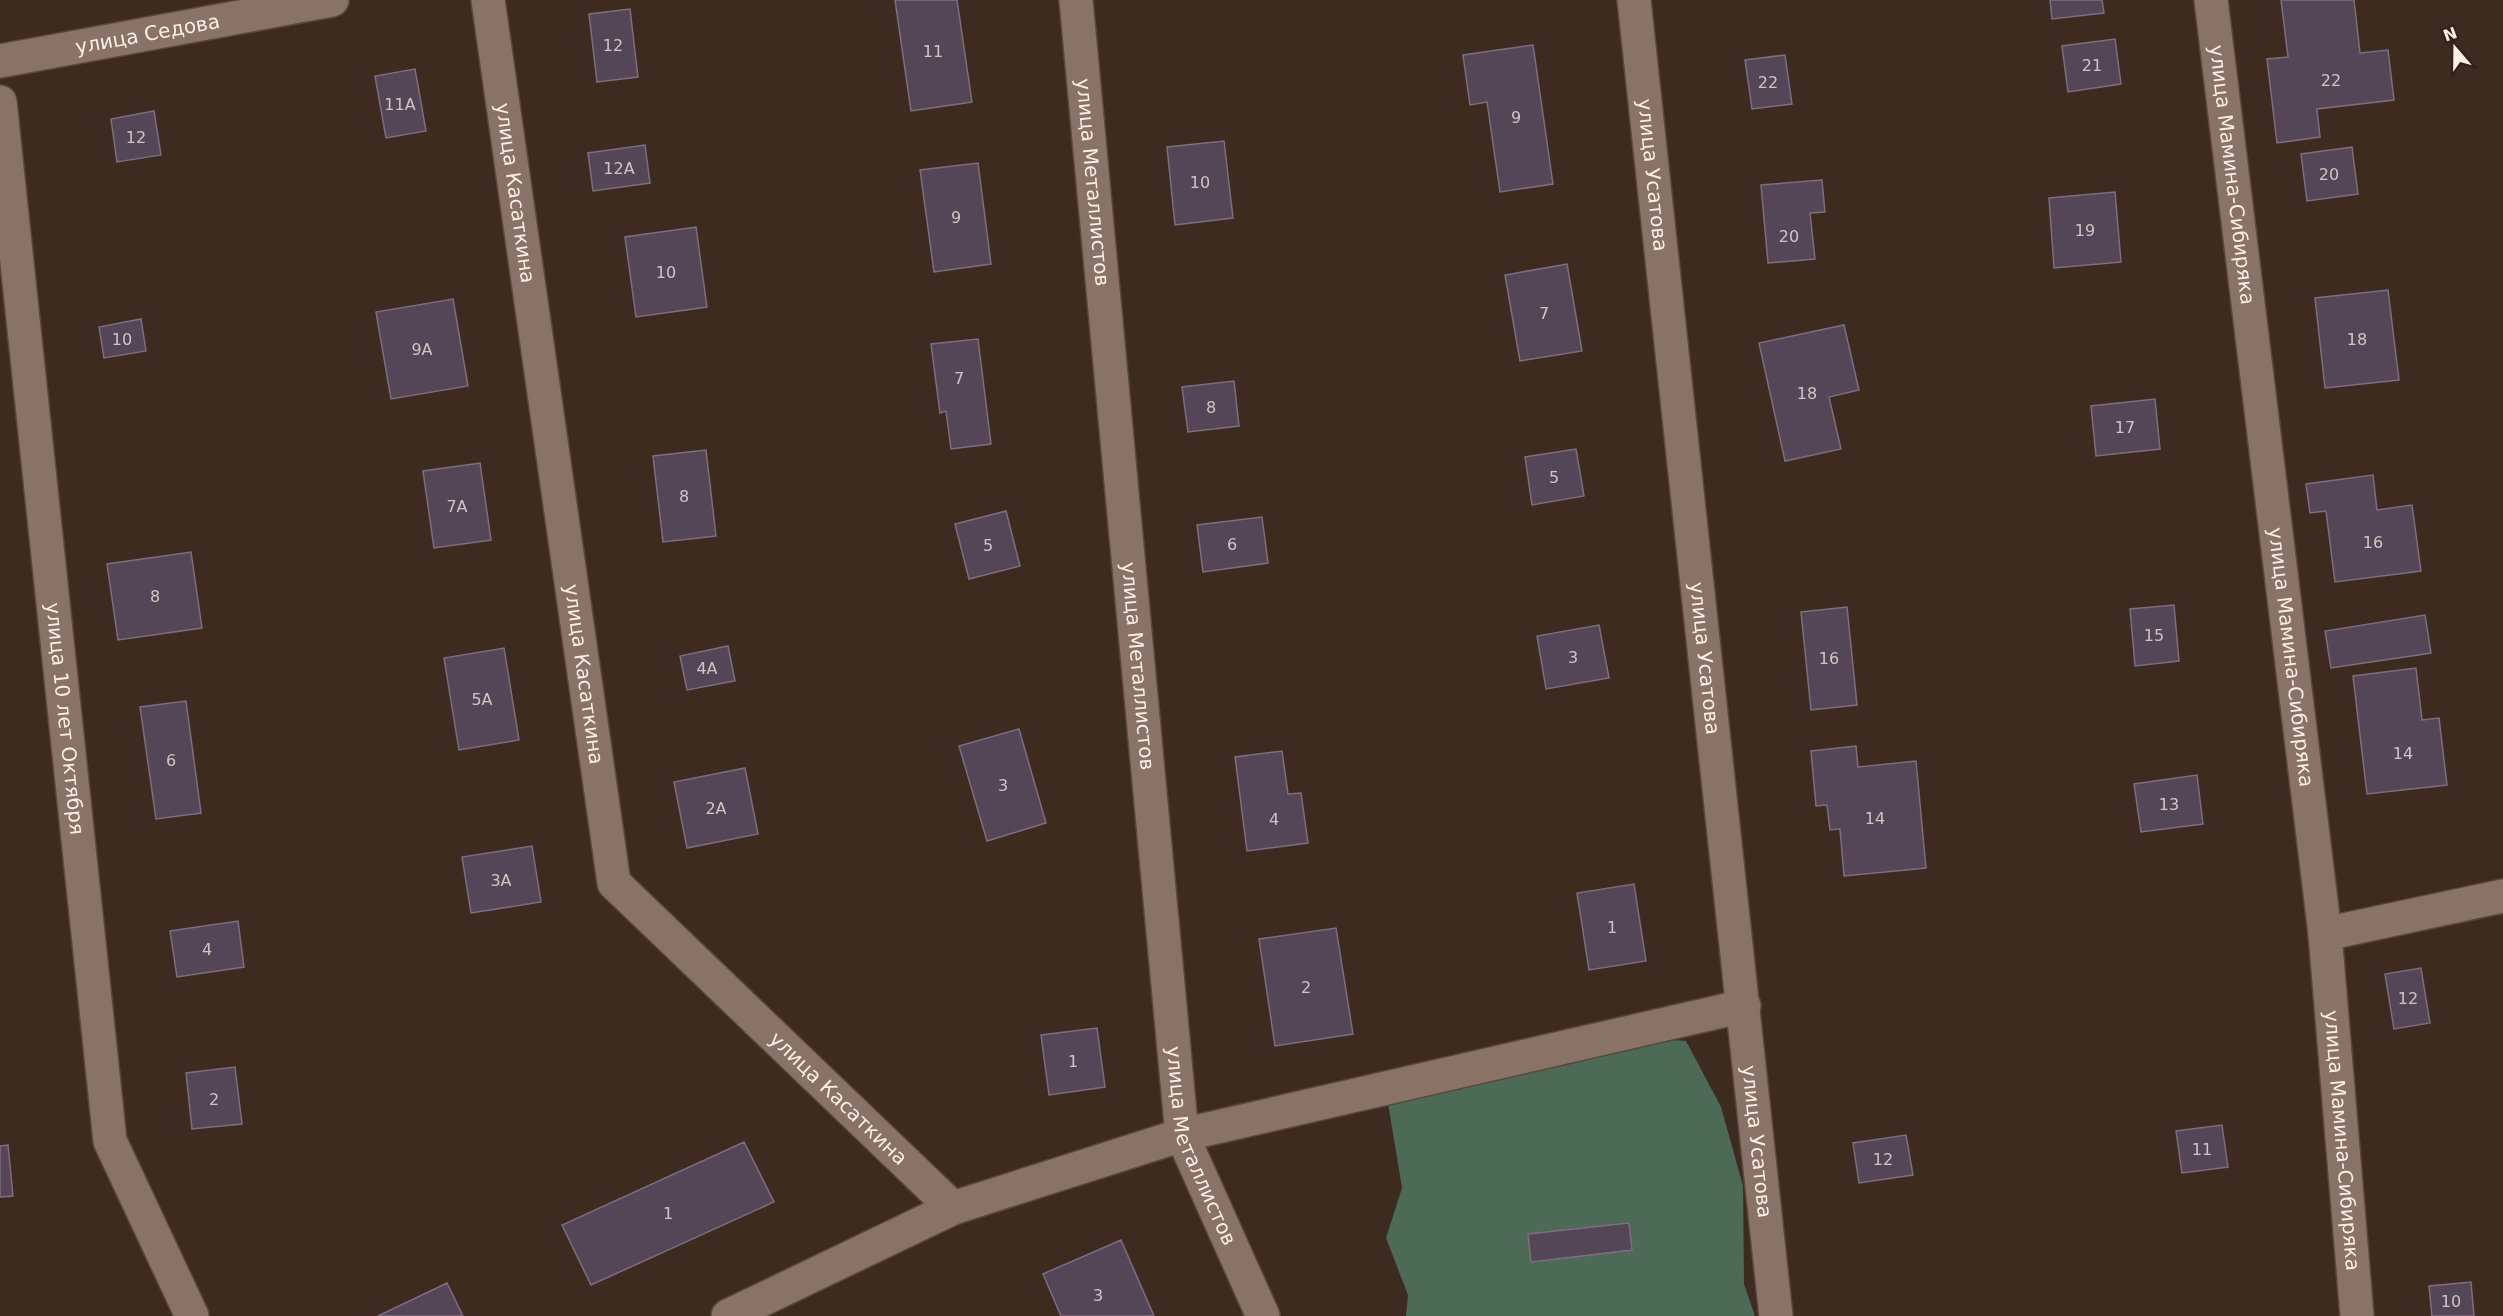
<svg xmlns="http://www.w3.org/2000/svg" width="2503" height="1316" viewBox="0 0 2503 1316" font-family="'DejaVu Sans',sans-serif">
<style>
.forest{fill:#4d6a57}
.building{fill:#554657;stroke:#7e6d80;stroke-width:1.5}
.lines{fill:none;stroke-linecap:round;stroke-linejoin:round}
.minor-casing{stroke:#58483e;stroke-width:36}
.minor{stroke:#897266;stroke-width:33}
.labels{text-anchor:middle;stroke-width:4.5;stroke-linejoin:round;paint-order:stroke}
.number-label{font-size:16px;fill:#d2c4c3}
.street-label{font-size:20px;fill:#fbeee7;stroke:#342117}
</style>
<rect width="100%" height="100%" fill="#3e2b20"/>
<path class="forest" d="M1612,1035L1686,1041L1721,1107L1743,1186L1744,1284L1755,1316H1406L1408,1295L1386,1238L1402,1188L1384,1079Z"/>
<path class="building" d="M895,0H957L972,102L911,111Z
M2050,0H2102L2104,13L2052,19Z
M2281,0H2354L2360,53L2388,50L2394,100L2317,109L2320,137L2277,143L2267,59L2288,57Z
M630,9L638,77L597,82L589,14Z
M2115,39L2121,84L2068,92L2062,46Z
M1533,45L1553,184L1500,192L1487,102L1470,105L1463,55Z
M1785,55L1792,104L1752,109L1745,60Z
M415,69L426,131L386,138L375,76Z
M154,111L161,155L117,162L111,119Z
M1224,141L1233,218L1175,225L1167,147Z
M645,145L650,183L593,191L588,153Z
M2352,147L2358,194L2307,201L2301,154Z
M978,163L991,264L934,272L920,170Z
M1822,180L1825,212L1810,213L1815,259L1768,263L1761,185Z
M2115,192L2121,262L2054,268L2049,198Z
M696,227L707,307L636,317L625,237Z
M1567,264L1582,351L1520,361L1505,275Z
M2388,290L2399,380L2325,388L2315,298Z
M453,299L468,386L391,399L376,312Z
M141,319L146,351L104,358L99,327Z
M1844,325L1859,390L1829,397L1841,449L1785,461L1759,343Z
M978,339L991,444L951,449L946,411L940,413L931,344Z
M1234,381L1239,426L1188,432L1182,387Z
M2155,399L2160,449L2096,456L2091,406Z
M1576,449L1584,496L1532,505L1525,457Z
M706,450L716,536L663,542L653,456Z
M480,463L491,540L434,548L423,471Z
M2373,475L2377,510L2412,505L2421,571L2335,582L2326,511L2310,513L2306,484Z
M1006,511L1020,566L969,579L955,524Z
M1262,517L1268,563L1203,572L1197,525Z
M191,552L202,628L118,640L107,564Z
M2174,605L2179,661L2135,666L2130,609Z
M1847,607L1857,705L1811,710L1801,612Z
M2425,615L2431,653L2331,668L2325,631Z
M1599,625L1609,678L1546,689L1537,636Z
M728,646L735,681L687,690L680,656Z
M504,648L519,740L459,750L444,658Z
M2416,668L2422,720L2439,718L2447,785L2367,794L2353,676Z
M186,701L201,813L156,819L140,707Z
M1019,729L1046,823L987,841L959,746Z
M1856,746L1858,767L1916,761L1926,868L1844,876L1840,829L1830,830L1827,805L1816,806L1811,751Z
M1282,751L1288,794L1301,793L1308,843L1247,851L1235,757Z
M745,768L758,834L687,848L674,782Z
M2197,775L2203,824L2141,832L2134,784Z
M532,846L541,902L471,913L462,857Z
M1634,884L1646,961L1589,970L1577,893Z
M238,921L244,967L177,977L170,931Z
M1336,928L1353,1034L1275,1046L1259,939Z
M2421,968L2430,1023L2394,1029L2385,974Z
M1097,1028L1105,1087L1049,1095L1041,1035Z
M235,1067L242,1124L192,1129L186,1073Z
M2222,1125L2228,1167L2182,1173L2176,1131Z
M1906,1135L1913,1175L1859,1183L1853,1143Z
M744,1142L774,1202L591,1285L562,1225Z
M8,1145L13,1196L0,1197V1146Z
M1629,1223L1632,1250L1531,1262L1528,1234Z
M1121,1240L1154,1316H1061L1043,1274Z
M2471,1282L2474,1316H2432L2429,1286Z
M447,1283L463,1316H378Z"/>
<g class="lines">
<defs>
<g id="minor">
<path id="s1" d="M488,0L614,883L953,1208"/>
<path id="s2" d="M1076,0L1182,1135L1263,1316"/>
<path id="s3" d="M1634,0L1776,1316"/>
<path id="s4" d="M2211,0L2325,934L2357,1316"/>
<path id="s5" d="M0,61L332,0"/>
<path id="s6" d="M0,102L110,1141L192,1316"/>
<path d="M2325,934L2503,896"/>
<path d="M728,1316L953,1208L1182,1135L1744,1006"/>
</g>
</defs>
<use href="#minor" class="minor-casing"/>
<use href="#minor" class="minor"/>
</g>
<g class="labels">
<g class="number-label">
<text x="613" y="51">12</text>
<text x="933" y="57">11</text>
<text x="2092" y="71">21</text>
<text x="2331" y="86">22</text>
<text x="1768" y="88">22</text>
<text x="400" y="110">11А</text>
<text x="1516" y="123">9</text>
<text x="136" y="143">12</text>
<text x="619" y="174">12А</text>
<text x="2329" y="180">20</text>
<text x="1200" y="188">10</text>
<text x="956" y="223">9</text>
<text x="2085" y="236">19</text>
<text x="1789" y="242">20</text>
<text x="666" y="278">10</text>
<text x="1544" y="319">7</text>
<text x="122" y="345">10</text>
<text x="2357" y="345">18</text>
<text x="422" y="355">9А</text>
<text x="959" y="384">7</text>
<text x="1807" y="399">18</text>
<text x="1211" y="413">8</text>
<text x="2125" y="433">17</text>
<text x="1554" y="483">5</text>
<text x="684" y="502">8</text>
<text x="457" y="512">7А</text>
<text x="2373" y="548">16</text>
<text x="1232" y="550">6</text>
<text x="988" y="551">5</text>
<text x="155" y="602">8</text>
<text x="2154" y="641">15</text>
<text x="1573" y="663">3</text>
<text x="1829" y="664">16</text>
<text x="707" y="674">4А</text>
<text x="482" y="705">5А</text>
<text x="2403" y="759">14</text>
<text x="171" y="766">6</text>
<text x="1003" y="791">3</text>
<text x="2169" y="810">13</text>
<text x="716" y="814">2А</text>
<text x="1875" y="824">14</text>
<text x="1274" y="825">4</text>
<text x="501" y="886">3А</text>
<text x="1612" y="933">1</text>
<text x="207" y="955">4</text>
<text x="1306" y="993">2</text>
<text x="2408" y="1004">12</text>
<text x="1073" y="1067">1</text>
<text x="214" y="1105">2</text>
<text x="2202" y="1155">11</text>
<text x="1883" y="1165">12</text>
<text x="668" y="1219">1</text>
<text x="1098" y="1301">3</text>
<text x="2451" y="1307">10</text>
</g>
<g class="street-label">
<text dy="7" stroke="none"><textPath href="#s5" startOffset="150">улица Седова</textPath></text>
<text dy="7" stroke="none"><textPath href="#s3" startOffset="176">улица Усатова</textPath></text>
<text dy="7" stroke="none"><textPath href="#s4" startOffset="176">улица Мамина-Сибиряка</textPath></text>
<text dy="7" stroke="none"><textPath href="#s2" startOffset="183">улица Металлистов</textPath></text>
<text dy="7" stroke="none"><textPath href="#s1" startOffset="195">улица Касаткина</textPath></text>
<text dy="7" stroke="none"><textPath href="#s4" startOffset="662">улица Мамина-Сибиряка</textPath></text>
<text dy="7" stroke="none"><textPath href="#s3" startOffset="662">улица Усатова</textPath></text>
<text dy="7" stroke="none"><textPath href="#s2" startOffset="669">улица Металлистов</textPath></text>
<text dy="7" stroke="none"><textPath href="#s1" startOffset="681">улица Касаткина</textPath></text>
<text dy="7" stroke="none"><textPath href="#s6" startOffset="620">улица 10 лет Октября</textPath></text>
<text dy="7" stroke="none"><textPath href="#s1" startOffset="1203">улица Касаткина</textPath></text>
<text dy="7" stroke="none"><textPath href="#s3" startOffset="1148">улица Усатова</textPath></text>
<text dy="7" stroke="none"><textPath href="#s4" startOffset="1148">улица Мамина-Сибиряка</textPath></text>
<text dy="7" stroke="none"><textPath href="#s2" startOffset="1155">улица Металлистов</textPath></text>
</g>
</g>
<g transform="translate(2455 48) rotate(340)" stroke="#342117" stroke-width="4.5" paint-order="stroke">
<path d="M0-4.5L10 22L0 15L-10 22Z" fill="#fbeee7"/>
<text y="-9" font-size="16" font-weight="bold" text-anchor="middle" fill="#fbeee7">N</text>
</g>
</svg>
